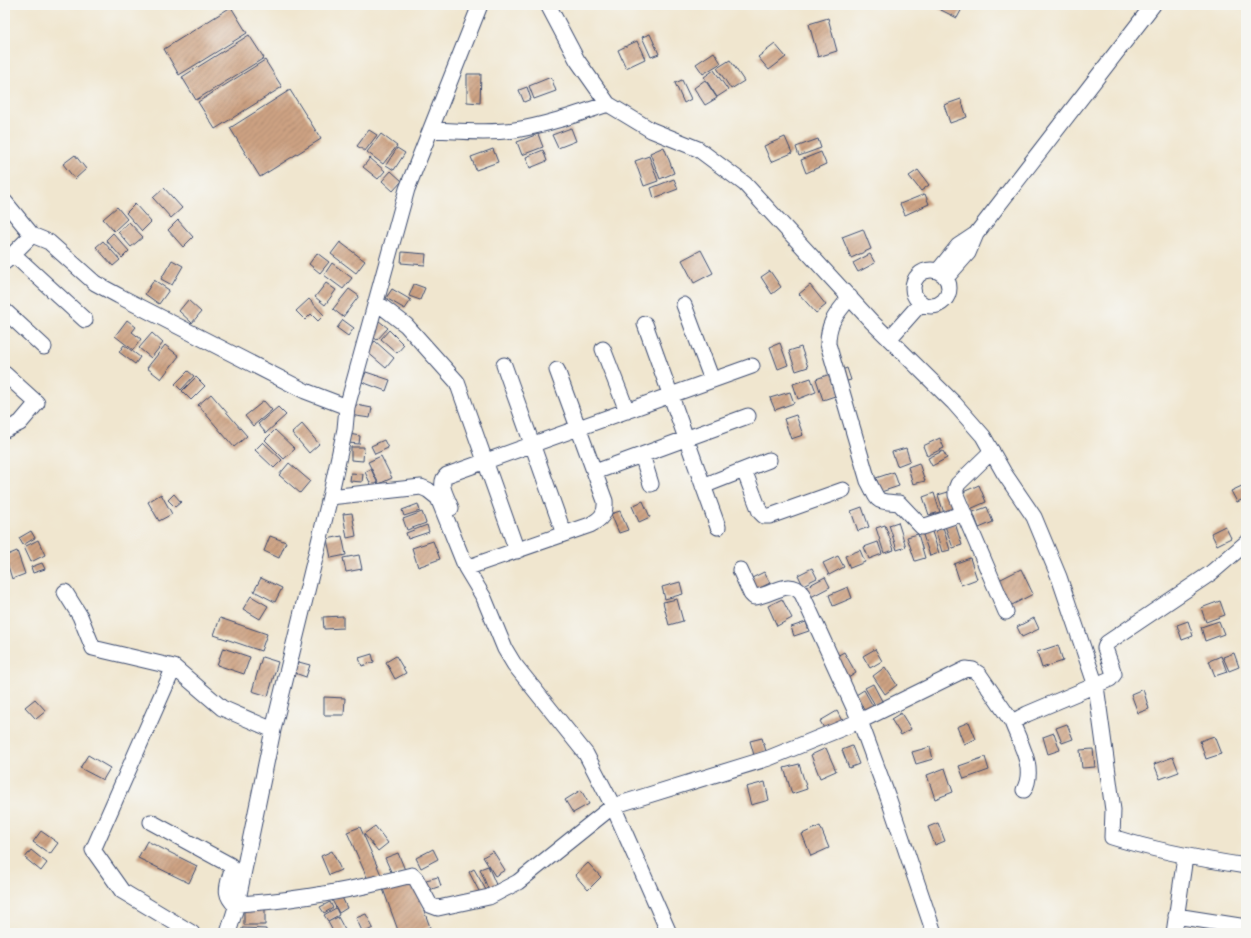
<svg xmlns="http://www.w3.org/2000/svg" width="1251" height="938" viewBox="0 0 1251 938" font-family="Caveat,sans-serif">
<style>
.building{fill:url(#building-hatch)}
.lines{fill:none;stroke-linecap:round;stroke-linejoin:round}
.minor-casing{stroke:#3b4a6f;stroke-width:17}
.minor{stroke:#fff;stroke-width:15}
</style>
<defs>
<pattern id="building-hatch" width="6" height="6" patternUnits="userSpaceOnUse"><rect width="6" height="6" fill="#cda282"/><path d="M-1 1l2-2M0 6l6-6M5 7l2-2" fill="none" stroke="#a6846e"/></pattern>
</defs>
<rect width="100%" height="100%" fill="#f6f6f2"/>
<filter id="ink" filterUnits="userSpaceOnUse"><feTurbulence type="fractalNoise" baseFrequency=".025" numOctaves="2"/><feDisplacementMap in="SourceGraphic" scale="8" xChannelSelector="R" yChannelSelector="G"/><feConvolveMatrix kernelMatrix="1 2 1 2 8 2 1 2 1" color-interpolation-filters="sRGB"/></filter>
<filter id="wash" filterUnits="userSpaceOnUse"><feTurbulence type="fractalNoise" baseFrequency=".012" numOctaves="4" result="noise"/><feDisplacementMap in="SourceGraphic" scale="16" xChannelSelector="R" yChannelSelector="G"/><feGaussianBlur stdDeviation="0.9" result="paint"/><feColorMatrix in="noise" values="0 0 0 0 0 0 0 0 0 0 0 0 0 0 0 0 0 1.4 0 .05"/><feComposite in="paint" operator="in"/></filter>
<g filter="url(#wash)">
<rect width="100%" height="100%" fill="#f0e6cf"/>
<g id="blocks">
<path class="building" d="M941,5H964L957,18L939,9Z
M231,7L247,33L179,75L164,49Z
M828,18L837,51L818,57L809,24Z
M650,34L659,54L651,57L642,37Z
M249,35L264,58L196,100L182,77Z
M637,41L645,59L626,68L618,50Z
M775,44L786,57L769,70L758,57Z
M714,52L721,63L703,74L696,64Z
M265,60L282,87L215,129L198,102Z
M730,60L744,81L731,89L717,68Z
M714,70L728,90L717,97L704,77Z
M467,74H481L480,103L467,102Z
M551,77L556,91L534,99L529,86Z
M682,80L691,99L684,103L675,83Z
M705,80L717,98L705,105L694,88Z
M527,87L531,99L524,102L519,90Z
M290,90L321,139L260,177L230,128Z
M961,99L967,117L950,123L944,105Z
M571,128L576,141L558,148L552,135Z
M369,130L377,135L365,151L357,146Z
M381,134L397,146L383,164L367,152Z
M538,134L543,147L522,155L517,142Z
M785,137L792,153L771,162L764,146Z
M818,139L821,148L799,156L796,147Z
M664,147L674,173L660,179L650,153Z
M397,148L405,153L394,170L386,165Z
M493,149L498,162L476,170L471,157Z
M543,150L547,161L530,168L526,157Z
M821,152L826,164L806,173L801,160Z
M75,155L86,169L75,179L63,164Z
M649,156L658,181L644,186L635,161Z
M370,158L385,171L378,179L363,167Z
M918,170L929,185L921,191L909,176Z
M391,171L402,181L393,191L382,181Z
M674,179L678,189L654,198L651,188Z
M164,188L182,208L171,218L153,198Z
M925,194L929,204L905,215L900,204Z
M135,204L151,222L142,231L126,213Z
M117,207L127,219L114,231L103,219Z
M178,220L193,237L183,247L168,230Z
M129,222L143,237L131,247L118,232Z
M863,229L871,249L851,258L842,237Z
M113,233L129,251L122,258L106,240Z
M103,241L120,260L113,266L96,247Z
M340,242L365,261L356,273L331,254Z
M701,250L713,273L694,283L682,260Z
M402,252L426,254L425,265L401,263Z
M317,253L329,262L320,273L309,264Z
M870,254L875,263L858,272L853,263Z
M172,260L183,266L172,285L161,279Z
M332,263L352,278L343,289L324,275Z
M770,271L781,287L772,294L761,277Z
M154,280L169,290L159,304L145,294Z
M326,283L336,290L325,305L315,297Z
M414,284L425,288L420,300L409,296Z
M810,285L826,305L816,313L799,294Z
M349,289L359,296L343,317L333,309Z
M392,289L411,300L405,309L386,298Z
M309,299L324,315L318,321L311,314L305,320L296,311Z
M188,300L201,312L192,323L179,311Z
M127,320L136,327L132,332L141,339L133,350L115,336Z
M343,320L354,328L348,336L337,328Z
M379,321L388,328L377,340L369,334Z
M389,330L404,345L397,353L381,339Z
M152,333L163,343L151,358L139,348Z
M375,341L394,358L386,368L366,351Z
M780,343L788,365L778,369L770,347Z
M124,345L140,357L135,364L119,352Z
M165,345L179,356L161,379L147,368Z
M801,347L808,367L796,371L789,351Z
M847,368L851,380L843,382L839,371Z
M188,371L194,376L181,390L175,384Z
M366,372L390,380L386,391L362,382Z
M833,373L841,394L823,400L816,379Z
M196,377L205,386L191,400L182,391Z
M811,378L816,392L798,399L793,384Z
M790,392L794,403L775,410L770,398Z
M211,394L247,436L234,447L198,405Z
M264,401L272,410L253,426L245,416Z
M351,404L372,408L370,418L349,415Z
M278,407L286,415L266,433L258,424Z
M796,415L803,435L791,439L784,419Z
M302,424L319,444L309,453L292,433Z
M275,430L295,449L284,459L265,440Z
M349,434L360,436L359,444L348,443Z
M940,438L944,448L927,456L923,446Z
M384,440L388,448L375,454L371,446Z
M263,442L282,460L274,468L255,450Z
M351,447H364L363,461L351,460Z
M906,448L910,461L897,466L892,452Z
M943,451L947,458L932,466L928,458Z
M381,456L392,478L379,484L368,462Z
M289,463L310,481L300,493L279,475Z
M919,463L925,481L913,484L908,467Z
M371,469L378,484L372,487L365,472Z
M894,472L899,486L881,492L876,478Z
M351,473L363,474L362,482L350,481Z
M979,485L986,502L968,510L961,493Z
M1244,485L1246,498L1237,502L1231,491Z
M948,492L954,510L944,513L938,495Z
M934,493L940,512L929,515L923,497Z
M161,494L172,514L159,521L148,502Z
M174,494L181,502L175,507L168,500Z
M643,501L650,517L639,522L632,506Z
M418,504L420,511L404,516L402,510Z
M862,507L869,527L858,531L851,511Z
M987,507L993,522L979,528L973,512Z
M620,511L628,530L619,533L611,514Z
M422,512L426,523L407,530L403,519Z
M352,513L356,536L347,538L343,514Z
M898,522L906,547L897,550L889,525Z
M955,523L962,545L953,548L945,526Z
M427,525L429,532L408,539L406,533Z
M885,525L894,550L884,553L876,528Z
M1225,526L1231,538L1217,545L1211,533Z
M943,527L950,550L942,552L935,529Z
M931,529L939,553L930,556L922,532Z
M31,531L35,538L23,545L19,538Z
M918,534L925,558L915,561L907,537Z
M270,536L286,542L279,558L264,551Z
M342,536L346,555L331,558L327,539Z
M38,540L45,555L31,562L24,547Z
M433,541L440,559L418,567L412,548Z
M878,542L882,554L869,559L864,547Z
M860,550L865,562L850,568L845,556Z
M17,551L25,574L12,579L5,556Z
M359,555L362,569L346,572L343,558Z
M838,556L844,567L829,575L823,563Z
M970,558L977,579L961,585L954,564Z
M42,563L45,569L33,573L31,567Z
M812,568L817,578L803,585L798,575Z
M1021,569L1033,594L1010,606L997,581Z
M764,572L770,583L756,590L750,579Z
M825,577L830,587L809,598L804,588Z
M261,578L282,588L275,602L254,591Z
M680,582L683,594L665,599L662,587Z
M848,587L852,598L833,606L829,595Z
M251,596L268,606L260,619L243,609Z
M677,599L683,621L669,625L663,602Z
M782,599L792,618L777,626L768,606Z
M1220,601L1225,615L1206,622L1201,608Z
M343,616V628L324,629L323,617Z
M220,618L267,634L261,651L214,635Z
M1034,618L1039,629L1022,637L1017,627Z
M1188,621L1193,636L1182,640L1177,625Z
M1219,621L1224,634L1205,641L1201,627Z
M806,622L809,631L794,636L791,627Z
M1058,645L1063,661L1042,668L1037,652Z
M223,648L250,657L244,674L217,665Z
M875,649L882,661L870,668L863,656Z
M844,652L856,673L845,680L833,658Z
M1234,653L1239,667L1229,671L1223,657Z
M372,654L374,662L362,666L359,658Z
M396,656L406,673L395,679L386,662Z
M1221,656L1227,672L1215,676L1209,661Z
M262,657L278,662L268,696L252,691Z
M295,661L310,665L306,677L292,672Z
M885,667L897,685L885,694L873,676Z
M873,684L882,701L875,705L865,688Z
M1143,689L1149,709L1138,713L1131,694Z
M864,690L874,708L865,713L856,695Z
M324,697L345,698L344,715H324Z
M35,699L46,711L36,719L25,707Z
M837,711L842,721L825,730L820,721Z
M901,713L911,729L901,735L891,719Z
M969,722L976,739L964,744L957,727Z
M1067,724L1073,739L1062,743L1056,728Z
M1054,733L1060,750L1048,754L1043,737Z
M1214,736L1221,754L1206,759L1200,741Z
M762,738L766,751L754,755L750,741Z
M852,746L859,764L849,768L842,750Z
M930,747L933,759L916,764L912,752Z
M826,748L836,771L820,778L811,755Z
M1093,749L1095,767L1082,768L1080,750Z
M88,755L110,768L103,780L80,768Z
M985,757L989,770L964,779L959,766Z
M1173,757L1179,772L1160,779L1154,764Z
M799,764L807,789L792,794L784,768Z
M945,768L953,792L935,799L927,775Z
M765,782L769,800L751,805L746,787Z
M581,790L589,804L573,813L565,800Z
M938,823L945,841L935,845L928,827Z
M375,826L388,843L378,851L364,834Z
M820,826L829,848L811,856L802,834Z
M360,827L382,877L369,882L347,832Z
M41,831L58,843L50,854L33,842Z
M147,841L197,866L189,883L138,858Z
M433,849L438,859L421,868L416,858Z
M31,850L47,863L41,871L25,858Z
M332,851L341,870L329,875L321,856Z
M493,851L505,870L495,876L483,857Z
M398,853L405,870L393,876L385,858Z
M588,863L601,877L588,890L575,875Z
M488,866L497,887L489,891L480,869Z
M474,869L486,890L480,893L469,872Z
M438,877L441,886L429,890L426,880Z
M412,878L430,927L413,933H399L383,889Z
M341,895L347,908L339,913L332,900Z
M330,902L333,908L324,913L320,907Z
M336,908L339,915L328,921L324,915Z
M244,909H265V925H244Z
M366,914L373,928L363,933L356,918Z
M338,917L345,930L339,933H334L328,922Z
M242,928L266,929V933H242Z"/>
</g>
</g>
<g filter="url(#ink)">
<use href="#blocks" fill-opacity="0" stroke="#3b4a6f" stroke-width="1"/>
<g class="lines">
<defs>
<path id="minor" d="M548,5L577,60L608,104L651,130L698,149L745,184L872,322L954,403L983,436L1004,473L1034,517L1059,577L1096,686L1113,810L1112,837C1156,851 1200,859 1246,866
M432,130C459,131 488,134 515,130C546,125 578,114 608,104
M5,202L32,235L49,242L95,283L119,296L305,391L347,407
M13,254L85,320
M5,262L32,235
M913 288a18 18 0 1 1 36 0a18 18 0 1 1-36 0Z
M938,271L958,246L976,234
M946,278L968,253L976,234L1153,5
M850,297C837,314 828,321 828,344L868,481C880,503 874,501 899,503L922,527L964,513
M376,302L406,325L457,382L517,551
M684,305L712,380
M5,311L44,347
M645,324L718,527
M889,339L921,303
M603,349L627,411
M504,365L564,534
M5,374L37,403L20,423L5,430
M992,451L958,484L956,489V495L1006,612
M642,455L651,484
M744,470L760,512L764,516H770L843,490
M595,472L748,416
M703,486L769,460
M330,497L421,487L428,490L438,498L466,568L590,525C601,519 606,514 605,501L557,370
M451,508C447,497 437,483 447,475L752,366
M466,568L484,598L505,649L514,664L586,754L613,806L669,933
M740,570L751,594L754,597C771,596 790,577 802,594L860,721L889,800L934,933
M65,592L80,616L93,648L174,667L222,708L273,730
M174,667L93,850L122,891L192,933
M1012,722C1020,744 1036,768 1024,790
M151,822L230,865L232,869C228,886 222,893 236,906
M237,904C297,901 353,890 412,875L416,879L430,905L438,908L489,897L518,882L613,806L769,758L860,721L966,669L973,670L979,674L1012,722L1027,714L1110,679L1114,674L1105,648L1107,643L1211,573L1246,543
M1176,916L1246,927
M228,933L237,904L273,730L330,497L345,429L347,407L407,189L480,5
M1174,933L1185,857"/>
</defs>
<use href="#minor" class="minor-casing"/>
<use href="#minor" class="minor"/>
</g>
</g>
<rect width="1251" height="938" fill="none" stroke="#f6f6f2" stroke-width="20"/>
</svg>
